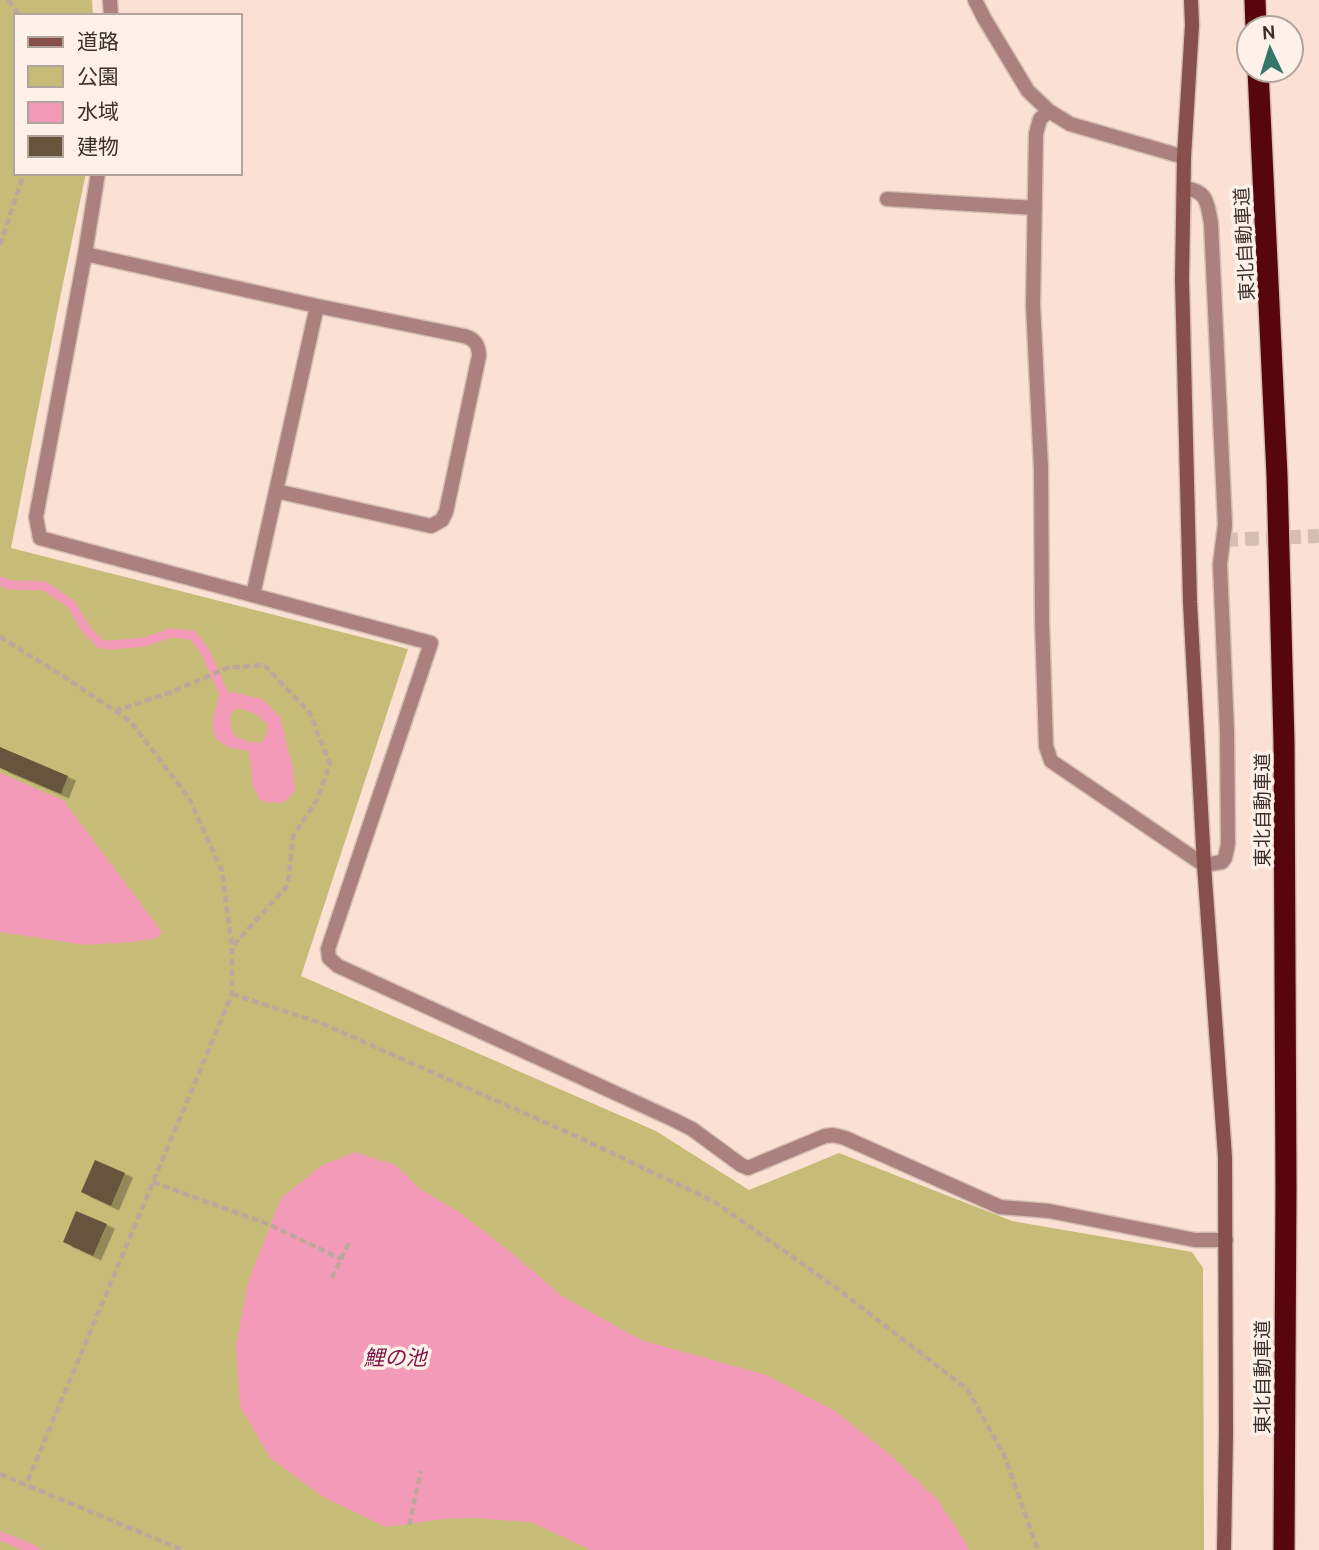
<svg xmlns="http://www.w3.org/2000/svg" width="1319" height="1550" viewBox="0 0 1319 1550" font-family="Cabin,'Noto Sans JP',sans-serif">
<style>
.green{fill:#c6bb77}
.water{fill:#f39ab8;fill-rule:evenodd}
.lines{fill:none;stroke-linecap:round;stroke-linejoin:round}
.stream{stroke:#f39ab8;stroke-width:9}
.building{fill:#66543d;filter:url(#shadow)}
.street-tunnel{stroke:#d5beb2;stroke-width:14;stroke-dasharray:14 7;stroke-linecap:butt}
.street-casing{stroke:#d5beb2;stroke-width:17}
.secondary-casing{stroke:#d5beb2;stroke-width:17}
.highway-casing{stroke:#d5beb2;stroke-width:24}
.path{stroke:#bea89e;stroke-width:4.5;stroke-dasharray:7 3.5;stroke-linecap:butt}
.street{stroke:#aa817e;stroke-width:14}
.secondary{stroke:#88504d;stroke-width:14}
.highway{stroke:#57060e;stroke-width:21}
.labels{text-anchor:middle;stroke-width:7;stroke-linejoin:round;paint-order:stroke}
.street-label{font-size:19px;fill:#3c302a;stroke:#fef1ea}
.water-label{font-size:21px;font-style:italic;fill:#7a1344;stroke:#fef1ea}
</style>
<defs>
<filter id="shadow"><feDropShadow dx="8" dy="4.5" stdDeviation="0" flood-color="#0004"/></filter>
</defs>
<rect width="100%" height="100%" fill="#fbe1d4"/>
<path class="green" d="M0,0H92L93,16H16V173H86L61,293L11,548L408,649L301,976L656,1131L749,1190L839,1153L1012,1221L1192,1252L1203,1268L1204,1550H0Z"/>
<path class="water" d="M231,692L262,699L280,717L293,769L295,791L284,802L269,803L259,799L253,786L249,751L228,747L215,738L212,723L219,695ZM240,708L256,714L267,724V732L263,742C242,744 224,734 232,711Z
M0,773L63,800L162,932L157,938L133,942L85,945L0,932Z
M355,1152L395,1165L420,1189L457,1211L508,1250L562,1296L641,1340L766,1375L835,1411L888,1453L937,1499L968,1546L969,1550H591L531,1522L473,1518L443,1519L386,1527L325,1498L270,1458L240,1406L236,1346L248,1282L281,1198L321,1166Z"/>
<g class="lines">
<path class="stream" d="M0,581L11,585L45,586L71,604L86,629L100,644L110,645L145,642L170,633L192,635L205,651L224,694
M0,1536L35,1550"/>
</g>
<path class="building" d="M0,747L68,776L61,794L0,768Z
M95,1160L125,1173L111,1206L81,1192Z
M76,1211L107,1224L93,1256L63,1242Z"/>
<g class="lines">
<path class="street-tunnel" d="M1224,540L1319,536"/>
<defs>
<path id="street" d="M110,0L111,16
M975,0L984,18L1028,91L1049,111L1070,124L1184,157
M1049,111L1040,119L1036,134L1033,305L1041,468L1042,621L1046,746L1051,761L1204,865L1222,862L1225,858L1228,844L1227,732L1220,564L1225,525L1211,223C1207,203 1208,191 1184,188
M98,173L85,254L36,517L40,538L431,643L328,949L329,958L338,966L672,1119L692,1129L741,1165L748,1168L825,1136L833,1135L845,1138L1000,1207L1049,1211L1195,1240H1226
M887,199L1035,208
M85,254L317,306L464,336C475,339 479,345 479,356L446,512L442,520L431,526L276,491
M253,595L317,306"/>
<path id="secondary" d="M1191,0L1192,25L1184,157L1182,279L1190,602L1204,865L1225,1157L1226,1434L1224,1550"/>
<path id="highway" d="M1255,0L1256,28
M1258,70L1277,475L1284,742L1286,1188L1284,1550"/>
</defs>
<use href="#street" class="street-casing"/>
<use href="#secondary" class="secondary-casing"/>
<use href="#highway" class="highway-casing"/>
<path class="path" d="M8,0L15,9L17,16
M0,245L24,173
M0,637L63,676L130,721L189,798L222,871L232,948V994L26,1485
M115,711L174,691L227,668L264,665L310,713L330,764L317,800L293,836L288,885L232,947
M232,994L321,1023L578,1137L715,1202L835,1287L967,1389L1004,1455L1038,1550
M153,1182L270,1225L341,1259
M332,1278L350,1241
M0,1474L183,1550
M409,1525L421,1471"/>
<use href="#street" class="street"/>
<use href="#secondary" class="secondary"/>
<use href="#highway" class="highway"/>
</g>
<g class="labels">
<g class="street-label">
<text transform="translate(1244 244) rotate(-93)" y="7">東北自動車道</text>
<text transform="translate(1262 810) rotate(-90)" y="7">東北自動車道</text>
<text transform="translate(1262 1377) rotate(-90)" y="7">東北自動車道</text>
</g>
<g class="water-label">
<text x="395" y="1365">鯉の池</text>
</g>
</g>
<rect x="14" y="14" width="228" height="161" fill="#fef1ea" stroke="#b0a49d" stroke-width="2"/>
<rect x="28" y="37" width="35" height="10" fill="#88504d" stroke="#b0a49d" stroke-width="2"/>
<text x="77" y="49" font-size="21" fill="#3c302a">道路</text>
<rect x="28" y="66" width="35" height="21" fill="#c6bb77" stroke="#b0a49d" stroke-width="2"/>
<text x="77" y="84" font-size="21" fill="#3c302a">公園</text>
<rect x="28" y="102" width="35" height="21" fill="#f39ab8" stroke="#b0a49d" stroke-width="2"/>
<text x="77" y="119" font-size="21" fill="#3c302a">水域</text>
<rect x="28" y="136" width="35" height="21" fill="#66543d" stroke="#b0a49d" stroke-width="2"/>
<text x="77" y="154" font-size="21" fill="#3c302a">建物</text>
<g transform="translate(1270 49) rotate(356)"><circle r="33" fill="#fef1ea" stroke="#b0a49d" stroke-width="2"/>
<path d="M0-5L12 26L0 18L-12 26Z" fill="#347667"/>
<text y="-10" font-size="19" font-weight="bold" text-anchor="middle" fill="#3c302a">N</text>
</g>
</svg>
